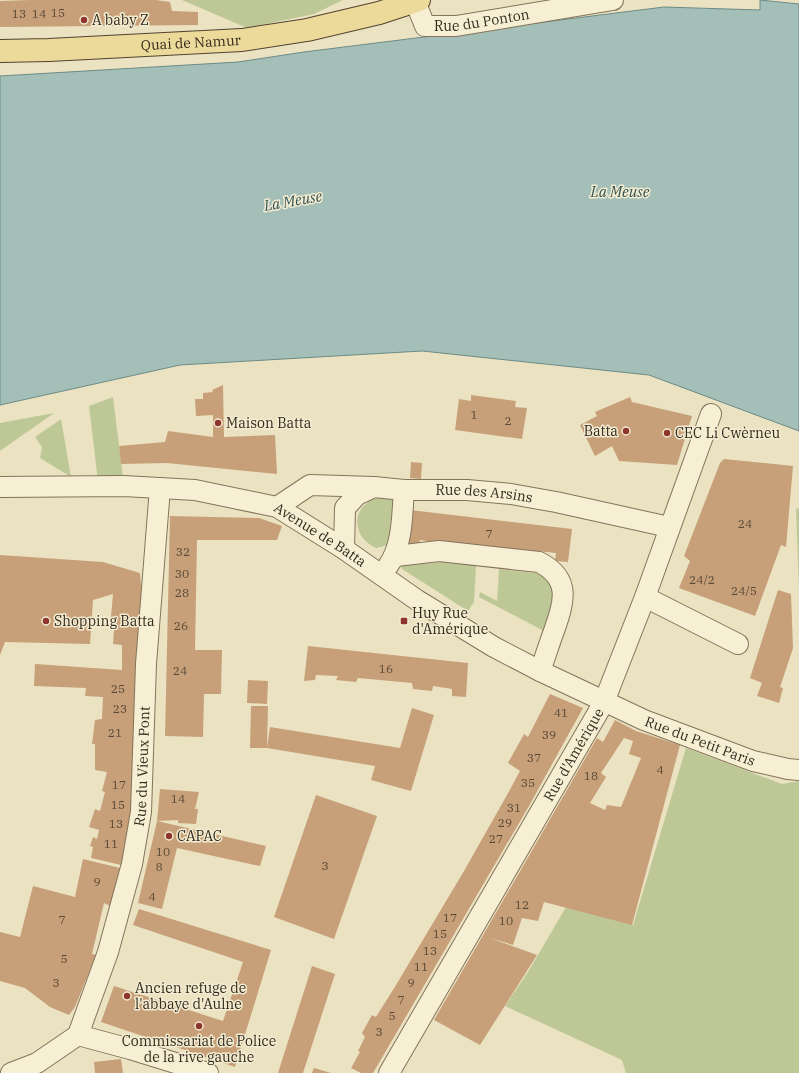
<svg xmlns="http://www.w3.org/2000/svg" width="799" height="1073" viewBox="0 0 799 1073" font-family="'IBM Plex Serif',serif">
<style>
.green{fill:#bec897}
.water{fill:#a4beb8;stroke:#6c8b86}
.building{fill:#c7a07a;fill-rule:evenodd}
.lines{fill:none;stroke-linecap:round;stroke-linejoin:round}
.minor-casing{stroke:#83745a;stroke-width:22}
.major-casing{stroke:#51422e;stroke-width:24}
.minor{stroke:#f6efd4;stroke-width:20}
.major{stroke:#ecda9b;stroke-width:22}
.poi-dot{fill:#8e362e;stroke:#f3ecd1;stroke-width:1.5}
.labels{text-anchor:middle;stroke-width:3;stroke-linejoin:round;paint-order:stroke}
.number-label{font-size:12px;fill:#594835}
.street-label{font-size:14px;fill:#342a1e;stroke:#f3ecd1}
.poi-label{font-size:14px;fill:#342a1e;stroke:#f3ecd1;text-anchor:start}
.water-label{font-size:15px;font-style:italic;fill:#2e5253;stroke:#f3ecd1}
</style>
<rect width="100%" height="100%" fill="#ebe2c2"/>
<path class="green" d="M182,0H343L314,14L247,28Z
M113,397L123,478L98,481L89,406Z
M54,413L0,451V423Z
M61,419L71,477L40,458L42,447L35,437Z
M383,497L393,500L389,542L388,545L376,548C348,535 352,501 383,497Z
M799,508V590L796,509Z
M442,562L476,565L474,602L468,611L402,569L401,566Z
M499,569L536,573L549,580L555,592L546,632L479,597L480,592L497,601Z
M686,748L782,784L799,781V1073H626L622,1060L505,1006L528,972L566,907L633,925Z"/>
<path class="water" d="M760,0L799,4V431L649,375L422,351L180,365L0,405V76L238,62L304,52L664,7L760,10Z"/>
<path class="building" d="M30,0H156L170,2L172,11L198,12V25L0,27V1Z
M223,385L224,437L275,435L277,474L167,463L121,464L119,446L165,442L168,431L213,437V415L196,416L195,399H203V393L213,392L212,390Z
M471,395L516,401L515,407L527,408L522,439L455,430L459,399L471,401Z
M630,397L632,402L692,416L677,465L619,461L612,446L595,456L580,425L597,416L595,412Z
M724,459L793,466L786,547L781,545L755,616L679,588L690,561L684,556L720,463Z
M411,462L422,463L421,479L410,478Z
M410,510L572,529L568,562L555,561L556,553L537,551L536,557L420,540L419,547L406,545Z
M170,516L259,518L282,526L277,540H197L195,650H222L221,694H204L203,737L165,736Z
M0,555L103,562L140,573L142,597L132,817L121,865L91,858L93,847L90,846L93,837L97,839L99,830L89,827L95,809L100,811L105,792L102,791L107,772L95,770V744H92L95,720L102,719L103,697L85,696L86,688L34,686L35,664L122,670V645L113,644L114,629L125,630L110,628L113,594L93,600L90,644L5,642L0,655Z
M778,590L791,594L793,648L780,687L783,688L779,703L757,696L762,683L750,678Z
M308,646L468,663L466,697L452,696V689L433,686L432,691L413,689L412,683L358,678L356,682L336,680L338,676L316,675L315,680L304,681Z
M248,680L268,681L267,704L247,703Z
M550,694L583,708L529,806L373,1073H361L351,1068L360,1052L358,1051L365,1037L362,1033L372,1015L376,1017L396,985L464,871L507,795L520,771L508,763L524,734L528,737Z
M251,706H268L267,748L270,727L400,748L412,708L434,715L411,791L371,780L375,766L267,748H250Z
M615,720L636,731L680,745L632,925L544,902L538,921L522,918L513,945L490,938L537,955L480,1045L434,1020L597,738L603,742ZM624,738L633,741L629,754L641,758L621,807L607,805L605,810L590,803L606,777L601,773Z
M160,789L199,792L195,809H198L196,824L178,823V820L157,821L266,846L260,866L177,848L162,909L138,903L157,821Z
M316,795L377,816L334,939L274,917Z
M83,859L120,868L110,906L104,903L92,954L96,955L75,1007L69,1015L50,1007L25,988L0,981V932L20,937L33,886L75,897Z
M139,909L271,950L235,1067L101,1022L114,986L223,1021L243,962L133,925Z
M312,966L335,974L303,1073H278Z
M121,1059L123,1073H95L94,1062Z
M314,1068L331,1073H312Z"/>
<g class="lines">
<defs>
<g id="minor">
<path id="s1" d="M415,1L425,26H456L613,0"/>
<path id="s2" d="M0,487L124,486L195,490L277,507L344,549L417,600L494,647L540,671L644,720L753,761L788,769L799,770"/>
<path d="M277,507L310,485L374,487"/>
<path id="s3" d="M344,549L345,508L357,495L374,487L404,490H467L511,494L556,502L669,527"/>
<path d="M396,556L439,551L539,562C572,579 564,602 554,631C549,644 545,658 540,671"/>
<path d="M388,566C403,545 402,514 404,490"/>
<path d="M645,597L738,644"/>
<path id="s4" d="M78,1035L108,952L132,864L141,812L146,664L160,488"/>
<path d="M78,1035L130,1049L208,1073"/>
<path d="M11,1073L37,1063L78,1035"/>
<path id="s5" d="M389,1073L604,702L645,597L711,414"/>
</g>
<g id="major">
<path id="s6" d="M0,51L49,50L242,40L307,30L379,13L419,0"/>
</g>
</defs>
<use href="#minor" class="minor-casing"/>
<use href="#major" class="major-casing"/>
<use href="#minor" class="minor"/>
<use href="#major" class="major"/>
</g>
<g class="poi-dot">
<circle cx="84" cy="20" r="4"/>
<circle cx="218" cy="423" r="4"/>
<circle cx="626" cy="431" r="4"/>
<circle cx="667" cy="433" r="4"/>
<circle cx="46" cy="621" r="4"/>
<rect x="400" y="617" width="8" height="8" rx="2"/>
<circle cx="169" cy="836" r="4"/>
<circle cx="127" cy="996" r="4"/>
<circle cx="199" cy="1026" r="4"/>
</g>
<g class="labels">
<g class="number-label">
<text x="58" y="17">15</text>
<text x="19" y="18">13</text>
<text x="39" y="18">14</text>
<text x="474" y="419">1</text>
<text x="508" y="425">2</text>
<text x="745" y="528">24</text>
<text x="489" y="538">7</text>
<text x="183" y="556">32</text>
<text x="182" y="578">30</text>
<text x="702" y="584">24/2</text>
<text x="744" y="595">24/5</text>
<text x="182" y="597">28</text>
<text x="181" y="630">26</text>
<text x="386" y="673">16</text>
<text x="180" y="675">24</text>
<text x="118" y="693">25</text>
<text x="120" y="713">23</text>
<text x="561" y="717">41</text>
<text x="115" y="737">21</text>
<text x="549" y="739">39</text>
<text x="534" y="762">37</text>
<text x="660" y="774">4</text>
<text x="591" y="780">18</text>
<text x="528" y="787">35</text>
<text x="119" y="789">17</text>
<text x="178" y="803">14</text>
<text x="118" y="809">15</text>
<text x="514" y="812">31</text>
<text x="505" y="827">29</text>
<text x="116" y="828">13</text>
<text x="496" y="843">27</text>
<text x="111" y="848">11</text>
<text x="163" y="856">10</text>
<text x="325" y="870">3</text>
<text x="159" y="871">8</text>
<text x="97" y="886">9</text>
<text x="152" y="901">4</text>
<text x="522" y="909">12</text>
<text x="450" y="922">17</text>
<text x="62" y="924">7</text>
<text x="506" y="925">10</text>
<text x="440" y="938">15</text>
<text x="430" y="955">13</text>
<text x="64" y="963">5</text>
<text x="421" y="971">11</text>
<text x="56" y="987">3</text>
<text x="411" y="987">9</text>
<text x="401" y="1004">7</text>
<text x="392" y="1020">5</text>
<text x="379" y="1036">3</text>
</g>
<g class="street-label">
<text dy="5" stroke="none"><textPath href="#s1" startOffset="84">Rue du Ponton</textPath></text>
<text dy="5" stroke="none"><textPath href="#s6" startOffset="191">Quai de Namur</textPath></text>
<text dy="5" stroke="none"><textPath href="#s3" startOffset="188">Rue des Arsins</textPath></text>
<text dy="5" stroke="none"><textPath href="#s2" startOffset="330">Avenue de Batta</textPath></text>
<text dy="5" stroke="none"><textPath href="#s2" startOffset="764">Rue du Petit Paris</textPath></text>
<text dy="5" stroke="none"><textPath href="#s5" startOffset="368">Rue d'Amérique</textPath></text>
<text dy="5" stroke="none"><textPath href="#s4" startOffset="278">Rue du Vieux Pont</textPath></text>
</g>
<g class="poi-label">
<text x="92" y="25">A baby Z</text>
<text x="226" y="428">Maison Batta</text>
<text x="618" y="436" text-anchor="end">Batta</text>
<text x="675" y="438">CEC Li Cwèrneu</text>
<text x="412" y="618">Huy Rue<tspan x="412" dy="16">d'Amérique</tspan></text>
<text x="54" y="626">Shopping Batta</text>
<text x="177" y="841">CAPAC</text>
<text x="135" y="993">Ancien refuge de<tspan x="135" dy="16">l'abbaye d'Aulne</tspan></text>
<text x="199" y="1046" text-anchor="middle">Commissariat de Police<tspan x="199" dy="16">de la rive gauche</tspan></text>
</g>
<g class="water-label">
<text x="620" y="197">La Meuse</text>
<text transform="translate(293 201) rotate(-10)" y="5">La Meuse</text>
</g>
</g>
</svg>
